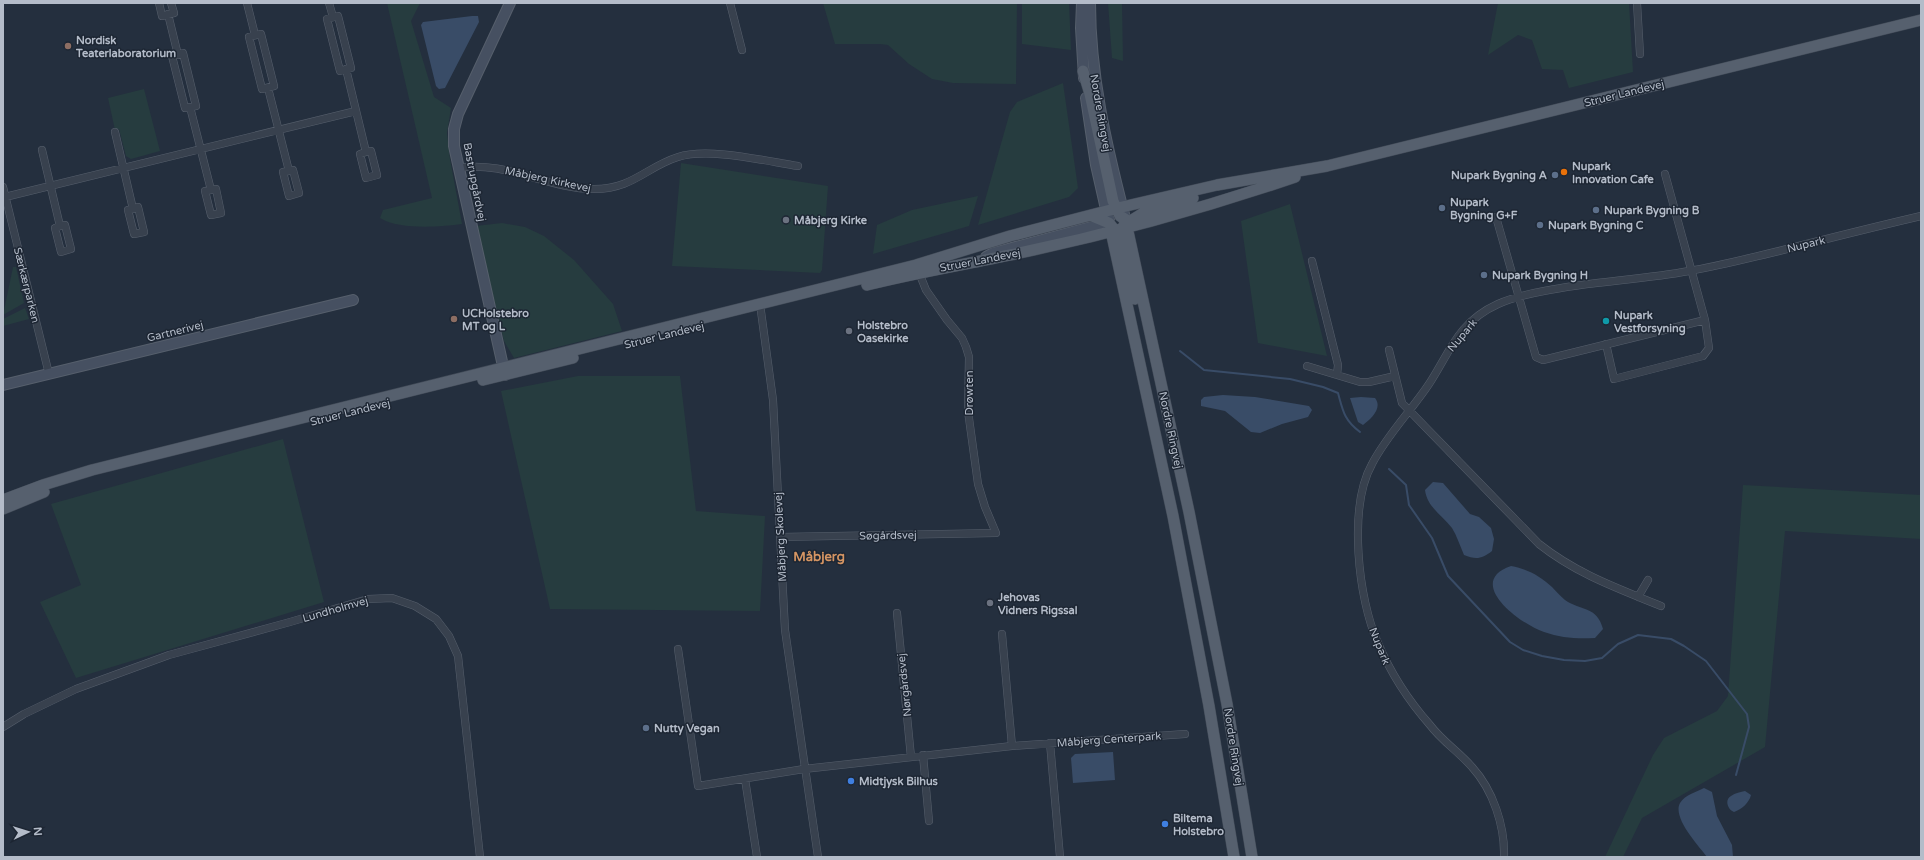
<svg xmlns="http://www.w3.org/2000/svg" width="1924" height="860" viewBox="0 0 1924 860" font-family="'Varela Round',sans-serif">
<style>
.green{fill:#263c3f}
.water{fill:#394c67}
.lines{fill:none;stroke-linecap:round;stroke-linejoin:round}
.stream{stroke:#394c67;stroke-width:2}
.street-casing{stroke:#565f6c;stroke-width:8}
.secondary-casing{stroke:#565f6c;stroke-width:12}
.primary-casing{stroke:#414a57;stroke-width:12}
.street{stroke:#38414e;stroke-width:7}
.secondary{stroke:#465061;stroke-width:10}
.primary{stroke:#56606e;stroke-width:11}
.education-dot{fill:#8d6e63;stroke:#1d2633;stroke-width:1.5}
.food-dot{fill:#e8710a;stroke:#1d2633;stroke-width:1.5}
.service-dot{fill:#5c6f8a;stroke:#1d2633;stroke-width:1.5}
.worship-dot{fill:#6b7280;stroke:#1d2633;stroke-width:1.5}
.culture-dot{fill:#0f9aa8;stroke:#1d2633;stroke-width:1.5}
.shop-dot{fill:#3f7fe0;stroke:#1d2633;stroke-width:1.5}
.labels{text-anchor:middle;stroke-width:3;stroke-linejoin:round;paint-order:stroke}
.poi-label{font-size:11px;font-weight:bold;fill:#b4bcc9;stroke:#1d2633;text-anchor:start}
.street-label{font-size:11px;fill:#b4bcc9;stroke:#1d2633}
.quarter-label{font-size:13px;font-weight:bold;fill:#d59563;stroke:#1d2633}
</style>
<rect width="100%" height="100%" fill="#242f3e"/>
<path class="green" d="M387,3H420L411,21L434,97L451,108L447,133L450,159L462,224C440,227 399,230 380,218L383,210L432,198Z
M823,3H1017L1016,84L953,83L932,79L909,64L888,45L880,44H835Z
M1022,3H1069L1071,50L1022,44Z
M1108,3H1122L1123,61L1112,58Z
M1498,3H1629L1633,72L1569,88L1563,70L1542,69L1532,40L1518,35L1488,55Z
M1063,83L1078,188L1069,197L978,225L1010,112L1017,102Z
M144,89L160,151L131,159L126,156L119,129L115,130L108,98Z
M681,163L828,186L822,270L820,273L672,266Z
M978,196L969,226L873,254L877,225L912,210Z
M1290,204L1327,356L1258,343L1241,221Z
M502,223L525,227L544,236L574,260L613,304L622,331L514,358L504,341L476,226Z
M13,267H16L24,303L3,315Z
M25,308L29,319L3,326V319Z
M578,376H680L696,511L765,516L760,611L550,609L501,391Z
M283,439L324,602L76,678L40,602L81,585L51,504Z
M1743,485L1921,495V539L1785,531L1765,747L1642,818L1623,857H1605L1653,755L1664,738L1717,711L1728,696Z"/>
<path class="water" d="M472,16H478L479,22L445,88L439,89L436,86L421,25L423,22Z
M1223,395L1255,397L1309,406L1312,410L1308,417L1282,424L1260,433L1251,432L1225,411L1201,406V400L1204,397Z
M1361,397L1375,398C1383,408 1371,419 1363,425L1358,422L1350,398Z
M1433,482L1443,483L1470,514L1479,517L1491,528L1494,539L1492,551C1482,559 1476,560 1464,555C1460,546 1457,536 1452,528C1442,515 1427,507 1425,490Z
M1511,566C1527,569 1539,575 1552,587C1556,591 1560,596 1565,600C1581,611 1597,606 1603,629L1595,638C1577,639 1561,638 1544,632C1520,624 1464,582 1511,566Z
M1113,752L1115,780L1073,783L1071,758L1075,754Z
M1704,788L1712,792L1717,816L1732,845L1733,857H1707C1699,846 1672,818 1680,803C1685,795 1696,792 1704,788Z
M1745,791L1751,795C1749,803 1742,809 1734,812C1728,810 1724,800 1731,796C1735,793 1741,792 1745,791Z"/>
<g class="lines">
<path class="stream" d="M1180,351L1204,370L1290,379L1323,387L1338,393C1343,411 1344,420 1360,432
M1389,469L1406,485L1409,505L1432,538L1448,576L1510,642L1523,650L1542,656L1564,660L1585,661L1602,658L1618,644L1638,635L1671,639L1684,646L1706,661L1747,714L1749,727L1736,775"/>
<defs>
<path id="street" d="M159,3L162,16L174,13L171,3
M247,3L255,35
M329,3L333,17
M730,3L742,50
M1637,3L1640,54
M168,14L178,55
M338,16L351,68L340,71L327,19Z
M261,34L274,86L262,89L249,37Z
M183,53L196,106L185,108L172,56Z
M346,69L366,152L360,154L366,178L377,175L371,151L366,152
M268,88L289,171L283,172L289,196L299,193L293,170L289,171
M190,107L211,190L205,191L211,215L221,213L216,189L211,190
M115,132L133,209L128,210L134,234L144,232L138,207L133,209
M42,150L60,226L55,228L61,252L71,249L65,225L60,226
M458,168C505,160 548,189 594,189C633,189 646,167 678,157C708,147 765,161 798,166
M3,187L49,374
M5,197L356,111
M1496,217L1536,357L1543,360L1705,320
M1312,261L1338,365L1337,375
M760,304L773,400L785,630L818,857
M1606,344L1614,379L1703,356L1709,348L1705,320L1665,174
M1389,350L1402,403L1539,544C1577,574 1617,588 1661,606
M1307,366L1360,382H1369L1395,376
M780,537L996,533L985,507L978,484L968,411L969,357L966,347L962,338L947,320L926,290L918,270
M1638,597L1648,580
M897,613L911,757
M1002,634L1012,746
M678,649L698,786L804,769L1012,746L1185,734
M3,727L24,714L76,689L169,655L290,622L368,599L392,598L415,606L436,619L449,636L458,656L480,857
M1050,743L1060,857
M923,755L929,821
M745,779L757,857
M1504,857C1505,826 1493,790 1472,767C1459,752 1442,741 1430,725C1408,700 1391,674 1378,643C1358,599 1348,507 1372,464C1387,435 1411,411 1429,384C1450,352 1458,322 1498,304C1513,297 1528,294 1544,291C1592,281 1641,280 1689,271C1719,266 1749,258 1779,251C1826,239 1874,227 1921,216"/>
<path id="secondary" d="M1082,3L1081,28L1084,78
M1090,3C1090,75 1106,144 1124,214
M1086,98L1096,165L1108,218
M986,257L993,253L1098,225L1109,219
M505,375L454,146V129L458,114L510,3
M3,385L353,300"/>
<path id="primary" d="M1083,71L1090,94L1113,201L1120,216L1134,225
M1092,216L1109,223L1120,237L1135,299
M1124,225L1145,212L1193,198
M1127,227L1189,512L1227,704L1252,857
M1111,231L1173,516L1209,706L1234,857
M867,285C915,273 962,265 1010,255C1106,235 1201,209 1295,177
M483,380L573,358
M3,500L43,485L92,470L844,283L916,265L1010,236L1122,207L1217,185L1327,166L1921,20
M3,509L44,492"/>
</defs>
<use href="#street" class="street-casing"/>
<use href="#secondary" class="secondary-casing"/>
<use href="#primary" class="primary-casing"/>
<use href="#street" class="street"/>
<use href="#secondary" class="secondary"/>
<use href="#primary" class="primary"/>
</g>
<g class="education-dot">
<circle cx="68" cy="46" r="4"/>
<circle cx="454" cy="319" r="4"/>
</g>
<circle class="food-dot" cx="1564" cy="172" r="4"/>
<g class="service-dot">
<circle cx="1555" cy="175" r="4"/>
<circle cx="1442" cy="208" r="4"/>
<circle cx="1596" cy="210" r="4"/>
<circle cx="1540" cy="225" r="4"/>
<circle cx="1484" cy="275" r="4"/>
<circle cx="646" cy="728" r="4"/>
</g>
<g class="worship-dot">
<circle cx="786" cy="220" r="4"/>
<circle cx="849" cy="331" r="4"/>
<circle cx="990" cy="603" r="4"/>
</g>
<circle class="culture-dot" cx="1606" cy="321" r="4"/>
<g class="shop-dot">
<circle cx="851" cy="781" r="4"/>
<circle cx="1165" cy="824" r="4"/>
</g>
<g class="labels">
<g class="poi-label">
<text x="76" y="44">Nordisk<tspan x="76" dy="13">Teaterlaboratorium</tspan></text>
<text x="1572" y="170">Nupark<tspan x="1572" dy="13">Innovation Cafe</tspan></text>
<text x="1547" y="179" text-anchor="end">Nupark Bygning A</text>
<text x="1450" y="206">Nupark<tspan x="1450" dy="13">Bygning G+F</tspan></text>
<text x="1604" y="214">Nupark Bygning B</text>
<text x="794" y="224">Måbjerg Kirke</text>
<text x="1548" y="229">Nupark Bygning C</text>
<text x="1492" y="279">Nupark Bygning H</text>
<text x="462" y="317">UCHolstebro<tspan x="462" dy="13">MT og L</tspan></text>
<text x="1614" y="319">Nupark<tspan x="1614" dy="13">Vestforsyning</tspan></text>
<text x="857" y="329">Holstebro<tspan x="857" dy="13">Oasekirke</tspan></text>
<text x="998" y="601">Jehovas<tspan x="998" dy="13">Vidners Rigssal</tspan></text>
<text x="654" y="732">Nutty Vegan</text>
<text x="859" y="785">Midtjysk Bilhus</text>
<text x="1173" y="822">Biltema<tspan x="1173" dy="13">Holstebro</tspan></text>
</g>
<g class="street-label">
<text transform="translate(1624 93) rotate(-14)" y="4">Struer Landevej</text>
<text transform="translate(1101 113) rotate(80)" y="4">Nordre Ringvej</text>
<text transform="translate(548 179) rotate(12)" y="4">Måbjerg Kirkevej</text>
<text transform="translate(475 182) rotate(79)" y="4">Bastrupgårdvej</text>
<text transform="translate(1806 244) rotate(-14)" y="4">Nupark</text>
<text transform="translate(980 260) rotate(-11)" y="4">Struer Landevej</text>
<text transform="translate(27 285) rotate(76)" y="4">Særkærparken</text>
<text transform="translate(175 331) rotate(-14)" y="4">Gartnerivej</text>
<text transform="translate(664 335) rotate(-14)" y="4">Struer Landevej</text>
<text transform="translate(1462 335) rotate(-50)" y="4">Nupark</text>
<text transform="translate(969 393) rotate(-90)" y="4">Drøwten</text>
<text transform="translate(350 412) rotate(-14)" y="4">Struer Landevej</text>
<text transform="translate(1171 430) rotate(78)" y="4">Nordre Ringvej</text>
<text transform="translate(888 535) rotate(-1)" y="4">Søgårdsvej</text>
<text transform="translate(780 537) rotate(-93)" y="4">Måbjerg Skolevej</text>
<text transform="translate(335 609) rotate(-16)" y="4">Lundholmvej</text>
<text transform="translate(1380 646) rotate(68)" y="4">Nupark</text>
<text transform="translate(904 685) rotate(-96)" y="4">Nørgårdsvej</text>
<text transform="translate(1109 739) rotate(-4)" y="4">Måbjerg Centerpark</text>
<text transform="translate(1234 747) rotate(81)" y="4">Nordre Ringvej</text>
</g>
<g class="quarter-label">
<text x="819" y="561">Måbjerg</text>
</g>
</g>
<rect width="1924" height="860" fill="none" stroke="#b4bcc9" stroke-width="8"/>
<g transform="translate(28 832) rotate(86)" stroke="#1d2633" stroke-width="3" paint-order="stroke">
<path d="M0-3L7 15L0 10L-7 15Z" fill="#b4bcc9"/>
<text y="-6" font-size="11" font-weight="bold" text-anchor="middle" fill="#b4bcc9">N</text>
</g>
</svg>
